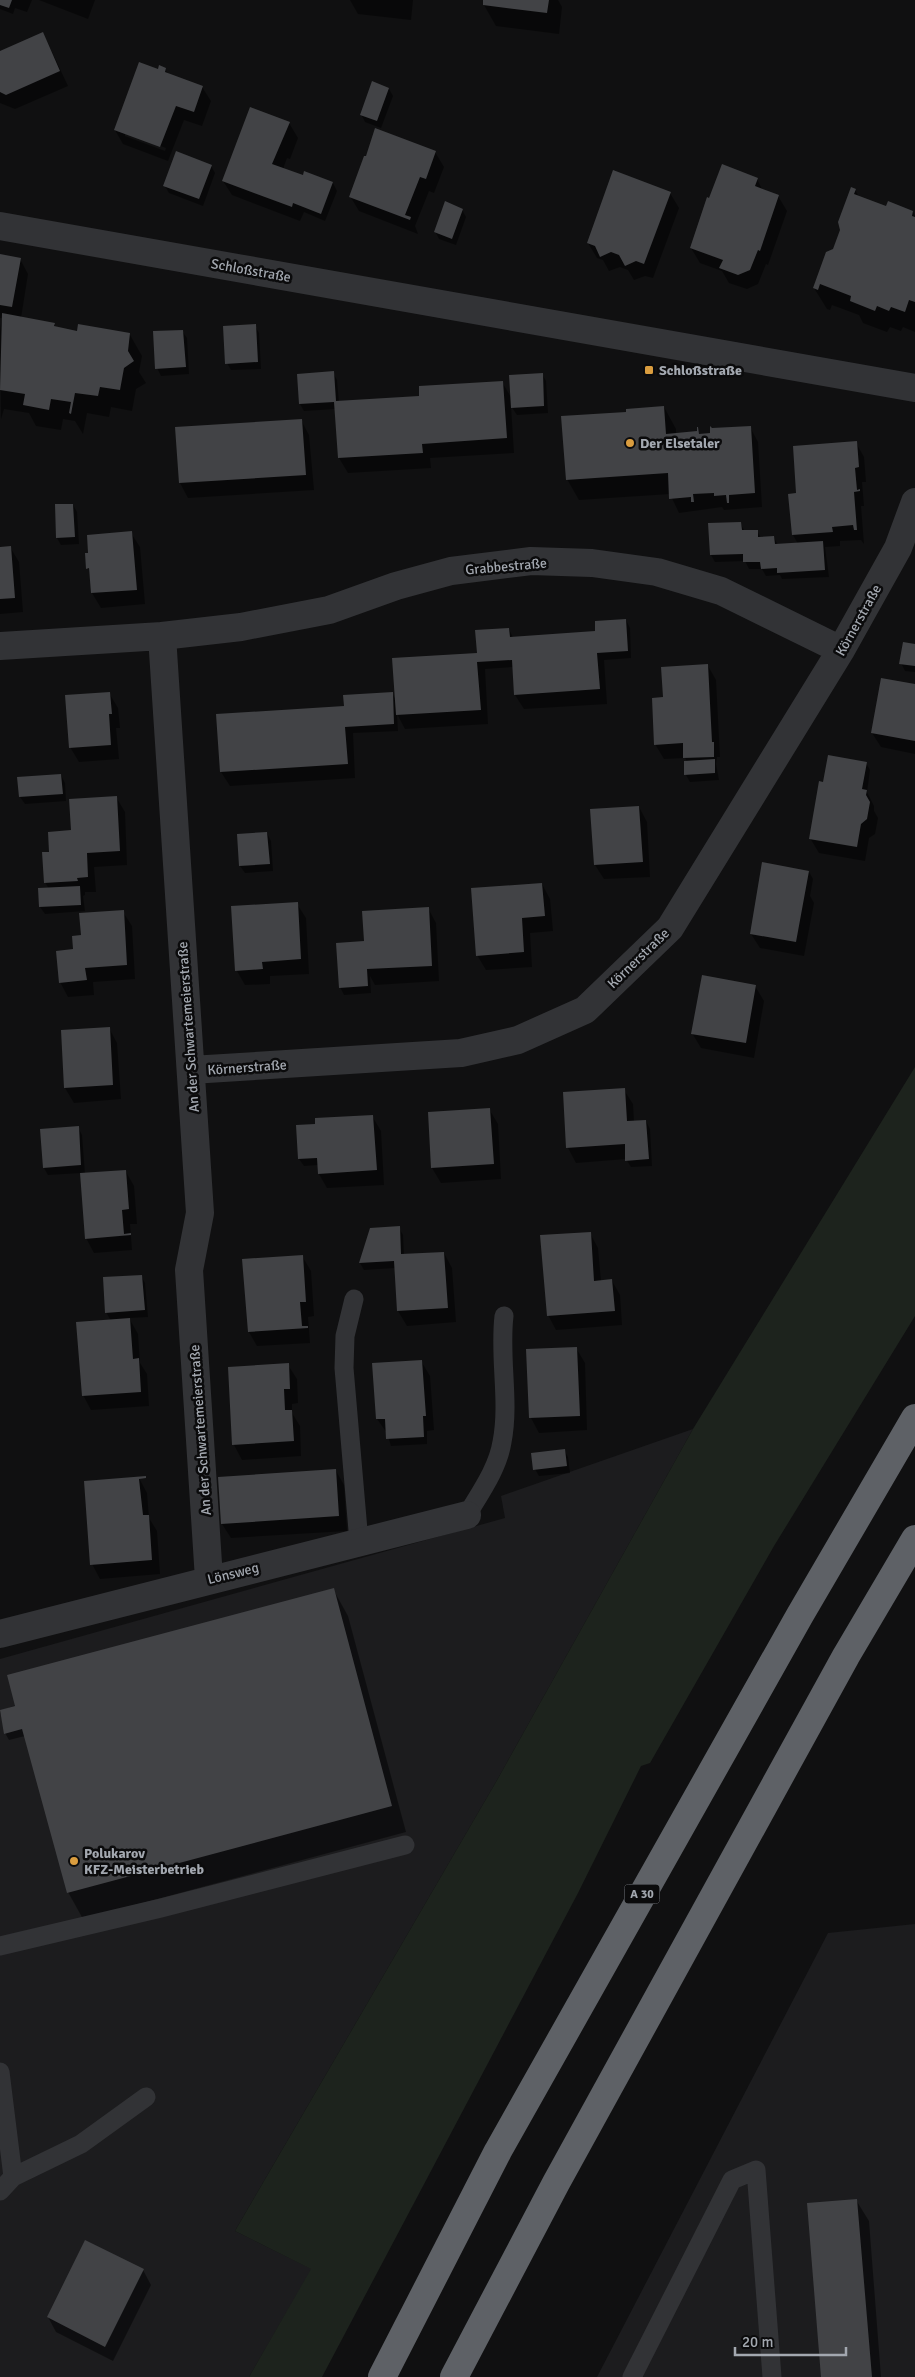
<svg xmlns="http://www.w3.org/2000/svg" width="915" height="2377" viewBox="0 0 915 2377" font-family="Signika,sans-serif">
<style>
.built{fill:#1c1c1e}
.green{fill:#1d231d}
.shadow{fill:#0007;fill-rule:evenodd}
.building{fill:#424346}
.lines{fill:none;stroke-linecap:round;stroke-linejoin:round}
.lane{stroke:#323336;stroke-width:19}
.street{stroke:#323336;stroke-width:28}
.highway{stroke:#5e6166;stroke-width:28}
.poi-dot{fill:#da9d3f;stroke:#0b0b0c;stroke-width:2}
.labels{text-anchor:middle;stroke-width:5;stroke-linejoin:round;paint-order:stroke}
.shield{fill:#0b0b0c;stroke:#75797f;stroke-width:1}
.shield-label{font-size:12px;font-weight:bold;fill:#a3a8b0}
.street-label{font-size:14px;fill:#a3a8b0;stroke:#0b0b0c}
.poi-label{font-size:14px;font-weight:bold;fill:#a3a8b0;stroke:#0b0b0c;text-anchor:start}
</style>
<rect width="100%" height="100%" fill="#101011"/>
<path class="built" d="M693,1429L496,1782L235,2231L312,2269L249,2377H0V1659L505,1518L501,1496Z
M915,1924V2377H597L828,1933Z"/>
<path class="green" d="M915,1067V1316L774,1546L650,1763L641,1766L578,1893L322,2377H249L311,2269L235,2231L496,1782L693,1429Z"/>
<path class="shadow" d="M0,0H32L27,12L15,8L13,14L0,9Z
M39,0H95L88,19Z
M350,0H413L411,20L358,14Z
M485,0H558L562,7L559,34L496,26L484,5Z
M43,33L68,86L15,109L0,103V52Z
M165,69L168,74L202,87L211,101L202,126L184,120L168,161L123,144L115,130L158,71ZM125,133L166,148L165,151L125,136Z
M389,89L393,96L381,128L365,122L361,114Z
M289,123L298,138L290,159L287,158L283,169L304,177L305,172L333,183L337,191L325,221L304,212L300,221L232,195L223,181Z
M377,130L435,152L444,167L434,193L429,191L415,226L418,234L359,211L350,196Z
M211,166L215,173L203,206L169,193L165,186Z
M757,179L763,191L778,196L787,211L768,265L766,264L758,284L747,289L729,283L722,271L700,263L691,248L710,199Z
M855,190L859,197L887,208L913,212L915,216V332L903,327L901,331L890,327L887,332L863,323L859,315L832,305L830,310L827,309L814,288L834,250Z
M670,193L679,208L653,278L645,276L634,280L628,270L620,267L609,271L603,260L597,258L588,243Z
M462,210L466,217L456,245L439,239L435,231Z
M0,255L20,259L28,274L21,318L54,324L56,328L78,332L130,335L142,356L139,372L146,383L136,389L132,411L111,407L109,417L87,413L83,434L75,421L63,419L61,430L36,426L29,413L4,409L1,419L0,331L2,318H0Z
M255,326L259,333L261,369L231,370L227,363Z
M182,331L187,338L189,374L161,376L157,368Z
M333,373L337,380L339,403L421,397L502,382L512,399L542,374L546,381L548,413L517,415L511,406L514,453L430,458L431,468L348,473L339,458L336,409L304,411L300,404Z
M664,407L676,429V434L699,435L750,427L758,442L762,507L724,510L722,507L679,513L670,494L579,500L567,479L627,413Z
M301,420L309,435L314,490L188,498L180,483L177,428Z
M856,443L864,457L866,482H862L864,506H861L864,544L861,540L840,541V546L825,547L829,577L782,579L780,575L766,576L762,569H749L745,561L715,562L711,555L710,525L740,523L744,530L757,531L761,538H774L778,545L798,544L793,535L798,494Z
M73,505L77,512L79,544L61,545L57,538Z
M131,533L140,547L145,604L101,608L92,593L87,554Z
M10,547L19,562L23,612L0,614V548Z
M626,620L630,628L631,658L604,660L607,704L524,709L515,695L513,667L485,669L488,724L405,729L397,714L398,731L353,733L355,778L230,786L221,772L345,707L392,693L396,700L478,654L509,629L513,638L595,632Z
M915,645V672L905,671L901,663Z
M708,666L716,680L720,757H717L716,764L719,780L690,782L686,775L685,762H687L685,758L664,759L655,744L664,699Z
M915,685V754L881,747L872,733Z
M109,693L118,708L120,728H116L119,759L79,762L70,747Z
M866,763L870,770L867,792L874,806V811L878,818L875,834L869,838L865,861L819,853L810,838L824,784Z
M61,775L65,783L66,801L25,804L20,797Z
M116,797L125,812L127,865L94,867L96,892H85V895L83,896L85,911L45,914L40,907L49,889L45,882L51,853L72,831Z
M639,807L647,822L650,877L604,879L595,865Z
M267,833L271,841L273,871L245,873L240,866L238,835Z
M809,872L813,879L810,896L814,903L804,956L760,948L751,934Z
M542,884L550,899L553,931L530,933L532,967L486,970L477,955Z
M297,904L306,918L309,974L270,976V984L245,985L237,971Z
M428,908L436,923L439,981L375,985L370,976L371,993L344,995L340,987L365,943Z
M123,912L132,926L135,979L93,982L94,995L68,997L60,982L82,936Z
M755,986L764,1001L754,1058L701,1048L692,1033Z
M109,1028L117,1043L121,1099L74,1103L65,1088Z
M624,1090L633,1104L634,1122L646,1121L650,1129L652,1166L631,1167L626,1159L576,1163L568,1148L564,1093Z
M489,1109L498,1124L501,1179L441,1183L432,1168L429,1113Z
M372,1116L381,1131L384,1185L327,1188L319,1174L318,1165L304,1166L299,1159L314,1125Z
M78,1127L82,1135L85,1174L126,1172L134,1186L137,1224H130L132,1250L94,1253L86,1238L81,1173L48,1175L44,1168Z
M399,1228L403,1235L404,1255L444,1253L452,1268L456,1322L407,1326L398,1311L395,1268L364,1270L360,1263Z
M590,1233L598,1248L601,1281H612L620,1295L622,1325L556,1330L548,1315Z
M302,1256L311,1271L314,1316L308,1317L310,1343L257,1346L249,1332Z
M141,1276L145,1283L148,1317L129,1318L138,1334L140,1363L147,1374L149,1406L91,1410L83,1395L111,1321L106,1312Z
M576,1348L585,1363L587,1430L539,1433L531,1418Z
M421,1361L430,1376L434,1430L427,1431V1444L391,1446L387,1433L377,1419Z
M288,1365L297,1379L298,1403L292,1404V1413L300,1426L301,1456L242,1460L234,1445L229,1368Z
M564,1450L568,1457L570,1473L539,1476L535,1469Z
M336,1471L344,1485L347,1531L231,1538L222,1524Z
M139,1478L147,1493L149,1518L157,1531L160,1574L100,1579L92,1564Z
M333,1589L348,1616L406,1832L83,1919L68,1892L25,1736L9,1740L5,1733L0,1711Z
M856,2200L869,2221L881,2377H822Z
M143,2270L151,2285L113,2361L56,2332L48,2317Z"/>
<path class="building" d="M0,0H12L9,8L0,5Z
M483,0H549L547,13L483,5Z
M43,32L60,71L6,95L0,92V51Z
M139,62L158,69L159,65L166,68L165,72L203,86L194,112L176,106L160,147L114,130Z
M372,81L389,88L377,121L360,115Z
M250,107L290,122L272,164L303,175L304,171L333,182L321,214L293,203L292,207L222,181Z
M375,128L436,151L426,179L420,177L405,215L411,217L410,220L349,197L364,156H366Z
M176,151L212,165L199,199L163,186Z
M722,164L758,178L755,186L779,195L760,251L758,250L750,270L738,275L719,268L723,260L690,248L707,197L709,198Z
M613,170L671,192L644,264L636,261L625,266L619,255L611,252L600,257L595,246L587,243Z
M851,187L856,189L854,194L886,206L888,201L913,211L912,216L915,217V302L909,300L905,312L891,307L889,311L877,306L875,311L850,301L851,296L820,284L818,290L813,288L826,252L833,249L840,230L838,222Z
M445,201L463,209L452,239L434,232Z
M0,254L21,258L12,307L0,305Z
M2,313L55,323L54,326L77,331L78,324L130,333L128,351L134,361L124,368L120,390L100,387L98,396L75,393L71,414L69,413L71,402L51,399L49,410L23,405L25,394L0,390Z
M256,324L258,362L225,364L223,326Z
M183,330L186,367L155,369L153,331Z
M334,371L336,401L419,396V386L503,381L507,438L422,444L423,453L338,458L334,402L299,404L297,374Z
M543,373L544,406L511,408L509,375Z
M664,406L666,434L697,431V427H698L699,434L710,433V426L712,428L751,426L755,493L729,495V503H727L726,495L714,496V493L693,494L694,502H691V497L669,499L668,473L566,480L561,416L626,412V409Z
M302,419L306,475L179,483L175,427Z
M857,441L859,467L855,468L857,490L860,489V491L854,492L857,530H854L853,525L832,527L833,532L792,535L788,494L796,493L793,446Z
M55,504H73L75,537L56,538Z
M741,522L742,530H758V537L774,536L775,544L823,541L825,570L777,573V568L761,569L760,562H743V554L710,555L708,523Z
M132,531L137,590L91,593L89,568L86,569L85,553H88L87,535Z
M11,546L15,598L0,599V547Z
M626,619L628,651L597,653L600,689L514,695L512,660L477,662L481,710L396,715L392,658L477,653L475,630L509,628L510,637L595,631V621Z
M903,642L915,644V666L899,664Z
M708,664L712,742H714V757L683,758V743L654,745L652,698L663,697L661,667Z
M881,678L915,684V741L871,733Z
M110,692L112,714H109L111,745L69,748L65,695Z
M393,692L394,724L345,727L348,764L220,772L216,714L344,706L343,695Z
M828,755L867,762L862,789L867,790L866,795L870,802L867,819L861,824L857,847L809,839L819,781L823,782Z
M715,759V773L684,775V761Z
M61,774L63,794L19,797L17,777Z
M117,796L120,851L87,853L88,877L77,878L78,881L44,883L42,852H49L48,832L71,830L69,799Z
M639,806L643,862L594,865L590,809Z
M267,832L270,864L239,866L237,834Z
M762,862L809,871L796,942L750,934Z
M542,883L545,916L522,918L524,952L476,956L471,888Z
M80,886L81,905L39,907L38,888Z
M298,902L301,959L262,962L263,969L235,971L231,906Z
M429,907L432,966L367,969L368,986L339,988L336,943L364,941L362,911Z
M124,910L127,965L85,968L87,980L59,983L56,951L73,949L72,936L81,935L79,913Z
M702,975L756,985L746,1043L691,1034Z
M110,1027L113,1085L64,1088L61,1030Z
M625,1088L627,1121L646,1120L649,1159L625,1161V1144L566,1148L563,1092Z
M490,1108L494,1164L431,1168L428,1112Z
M373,1115L377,1170L318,1174L317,1158L298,1159L296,1125L315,1124V1118Z
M79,1126L81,1165L43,1168L40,1129Z
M126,1170L129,1209L122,1210L124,1234L131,1233V1235L85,1239L80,1173Z
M400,1226L401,1254L444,1252L448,1308L397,1311L394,1261L359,1263L370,1228Z
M591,1232L594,1281L612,1279L615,1311L547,1316L540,1235Z
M303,1255L306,1302H300L302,1326H308V1328L248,1332L242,1259Z
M142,1275L145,1310L105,1313L103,1277Z
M130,1318L133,1359L139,1358L141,1392L82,1396L76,1322Z
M577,1347L580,1416L529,1418L526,1349Z
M422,1360L426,1416H423L424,1437L386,1439L385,1419H376L372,1363Z
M289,1363L290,1389H284L285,1410H292L294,1441L232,1445L228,1367Z
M565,1449L567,1466L533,1470L531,1453Z
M336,1469L339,1516L221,1524L218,1477Z
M146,1476V1478L139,1479L143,1515H149L152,1560L90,1565L84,1481Z
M334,1588L392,1806L67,1893L22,1729L4,1734L0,1710L15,1706L7,1675Z
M857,2199L872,2377H821L807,2203Z
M85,2240L144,2269L105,2347L47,2317Z"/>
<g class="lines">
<path class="lane" d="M354,1299L345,1336L344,1368L359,1542
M467,1515C480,1493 498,1468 502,1442C510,1401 499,1358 504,1316
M0,1946L161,1908L405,1845
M0,2072L13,2177L0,2191
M13,2177L81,2144L146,2097
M632,2377L732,2180L756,2170L772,2377"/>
<path class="street" d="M0,226L915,388
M162,636L241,627L329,610L396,586L451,571L531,561L592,563L657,572L721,591L841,650
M0,646L162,636L200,1213L189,1270L209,1579
M191,1070L461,1053L518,1040L585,1010L670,928L841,650L898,548L915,502
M0,1634L467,1515"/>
<path class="highway" d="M382,2377L498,2151L800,1615L915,1418
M454,2377L556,2183L846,1656L915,1539"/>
</g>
<g class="poi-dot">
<rect x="644" y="365" width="10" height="10" rx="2.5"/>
<circle cx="630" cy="443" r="5"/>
<circle cx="74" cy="1861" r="5"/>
</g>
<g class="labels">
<rect class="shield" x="624.5" y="1884.5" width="35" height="19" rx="4"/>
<g class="shield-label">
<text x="642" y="1898">A 30</text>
</g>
<g class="street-label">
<text transform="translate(251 270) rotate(10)" y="5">Schloßstraße</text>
<text transform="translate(506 566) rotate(-5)" y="5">Grabbestraße</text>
<text transform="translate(858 620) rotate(-61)" y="5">Körnerstraße</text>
<text transform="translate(638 958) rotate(-44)" y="5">Körnerstraße</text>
<text transform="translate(188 1027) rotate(-94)" y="5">An der Schwartemeierstraße</text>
<text transform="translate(247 1067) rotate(-4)" y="5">Körnerstraße</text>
<text transform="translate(200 1430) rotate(-94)" y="5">An der Schwartemeierstraße</text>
<text transform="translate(233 1573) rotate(-14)" y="5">Lönsweg</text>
</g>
<g class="poi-label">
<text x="659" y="375">Schloßstraße</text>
<text x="640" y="448">Der Elsetaler</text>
<text x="84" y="1858">Polukarov<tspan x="84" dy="16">KFZ-Meisterbetrieb</tspan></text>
</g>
</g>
<path d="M735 2347v8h111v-8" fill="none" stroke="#a3a8b0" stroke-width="2.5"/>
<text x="742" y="2347" font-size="15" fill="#a3a8b0" stroke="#0b0b0c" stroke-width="4" paint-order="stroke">20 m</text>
</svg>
